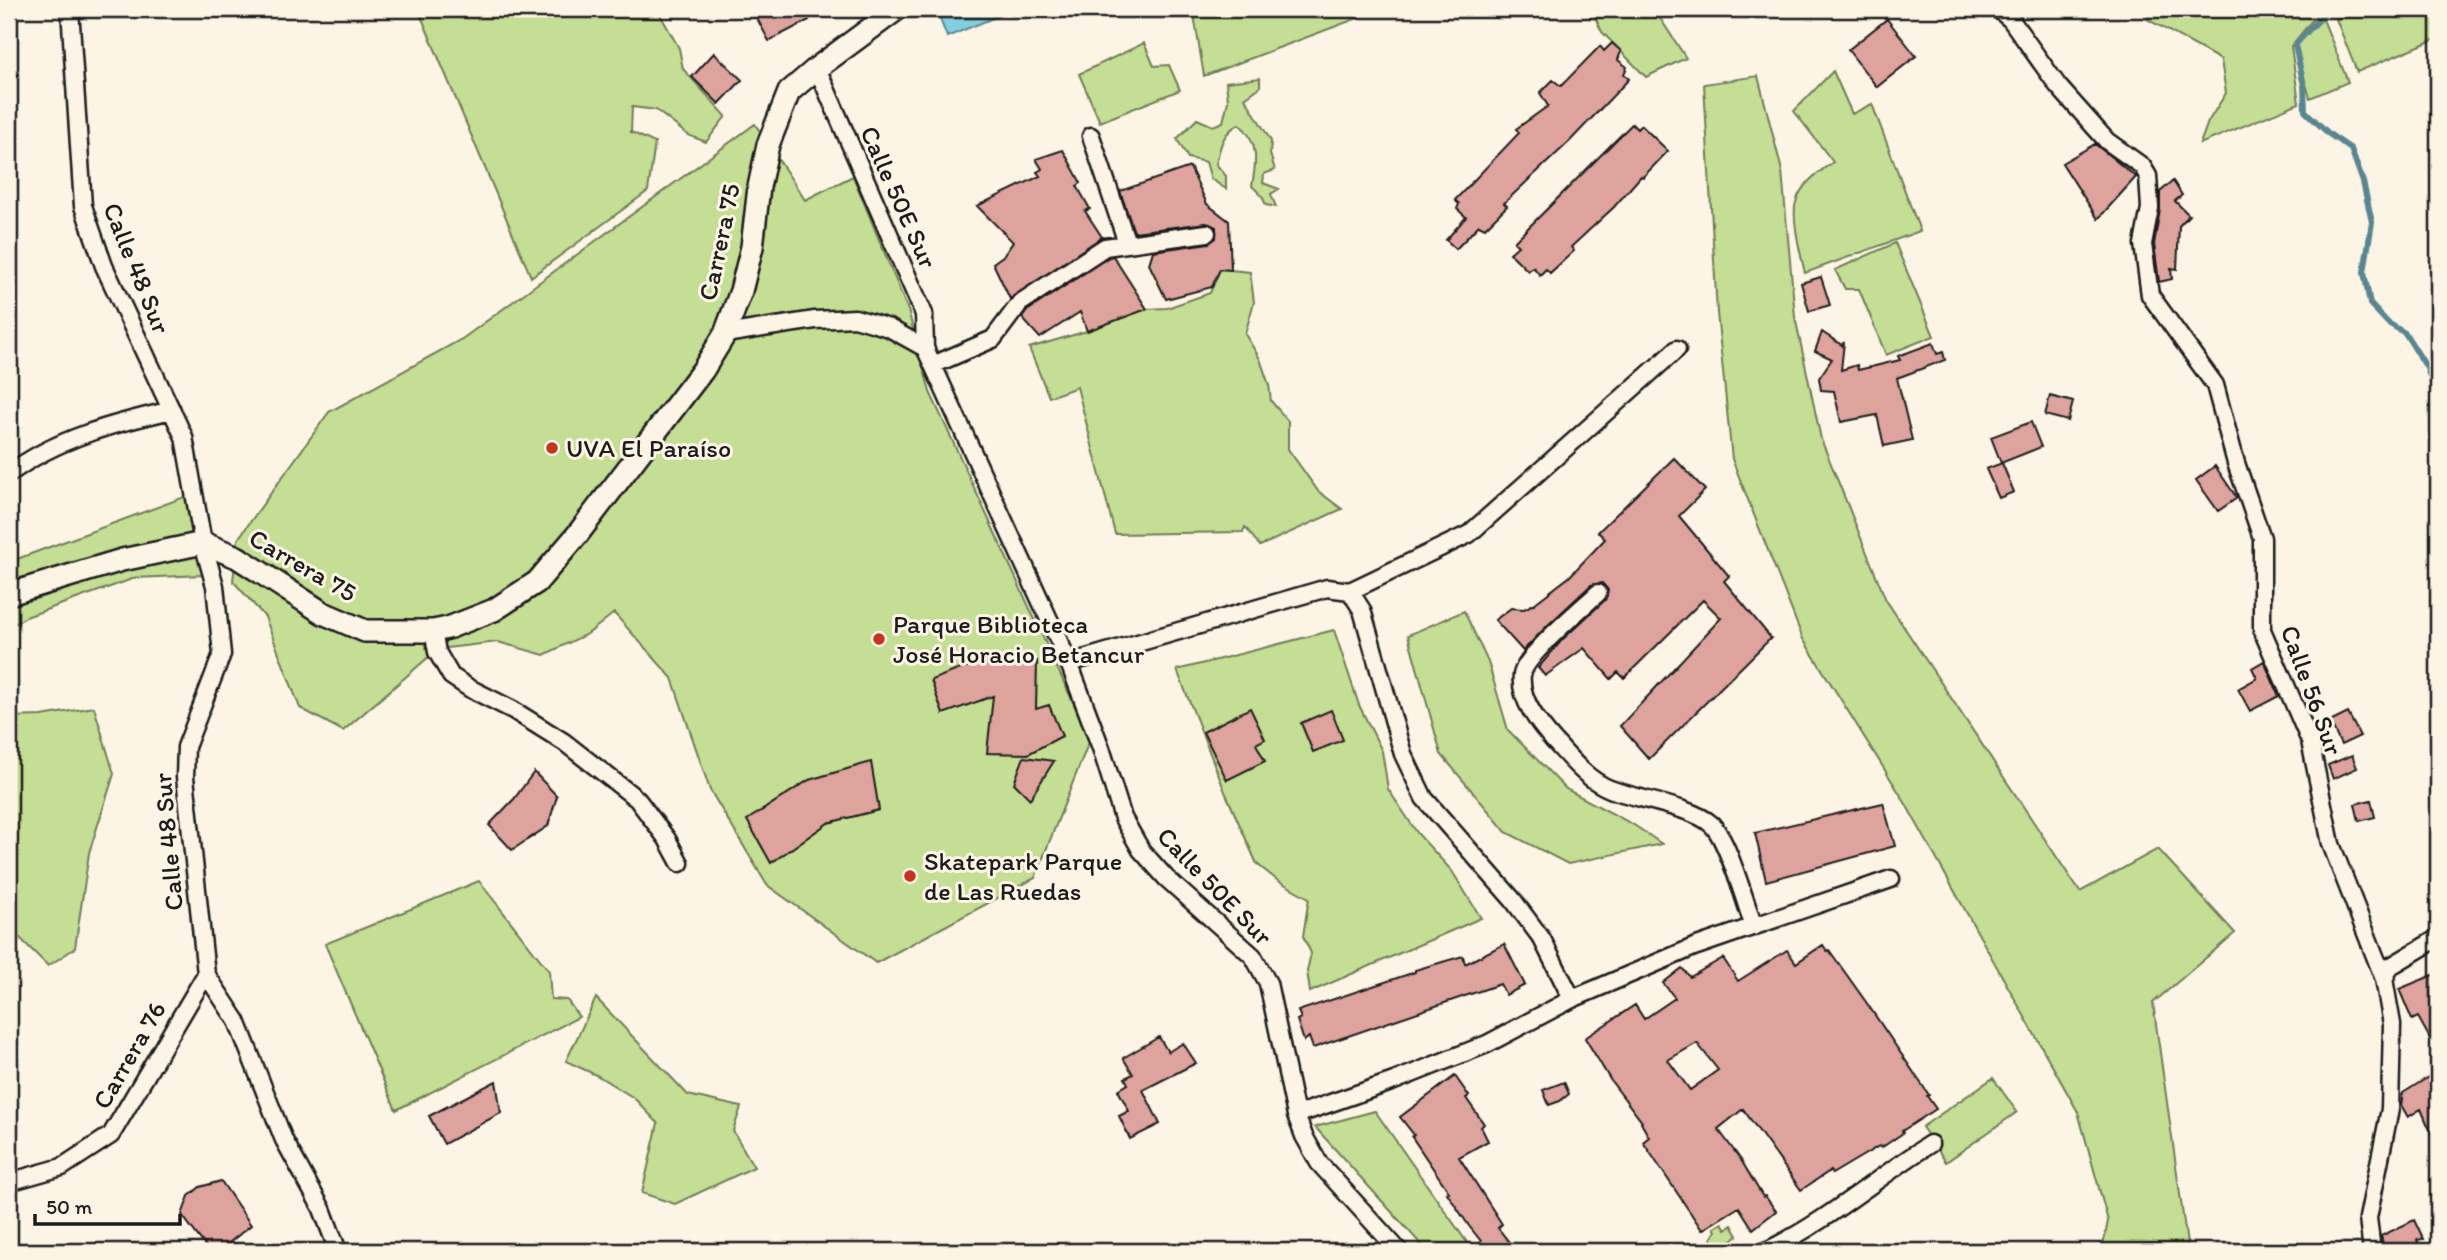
<svg xmlns="http://www.w3.org/2000/svg" width="2447" height="1260" viewBox="0 0 2447 1260" font-family="Itim,sans-serif">
<style>
.green{fill:#c4de94;stroke:#707d58;stroke-width:2}
.water{fill:#81cfdf;stroke:#598791;stroke-width:2}
.lines{fill:none;stroke-linecap:round;stroke-linejoin:round}
.stream{stroke:#598791;stroke-width:6}
.building{fill:#dda39c;stroke:#1c1c1c;stroke-width:2;fill-rule:evenodd}
.street-casing{stroke:#1c1c1c;stroke-width:21}
.secondary-casing{stroke:#1c1c1c;stroke-width:26}
.street{stroke:#fcf5e5;stroke-width:16}
.secondary{stroke:#fcf5e5;stroke-width:21}
.poi-dot{fill:#c8321e;stroke:#fcf5e5;stroke-width:2.5}
.labels{text-anchor:middle;stroke-width:6;stroke-linejoin:round;paint-order:stroke}
.street-label{font-size:26px;fill:#1c1c1c;stroke:#fcf5e5}
.poi-label{font-size:26px;fill:#1c1c1c;stroke:#fcf5e5;text-anchor:start}
</style>
<rect width="100%" height="100%" fill="#fcf5e5"/>
<filter id="ink" filterUnits="userSpaceOnUse"><feTurbulence type="fractalNoise" baseFrequency=".0143" numOctaves="2"/><feDisplacementMap in="SourceGraphic" scale="14" xChannelSelector="R" yChannelSelector="G"/><feConvolveMatrix kernelMatrix="1 2 1 2 8 2 1 2 1" color-interpolation-filters="sRGB"/></filter>
<g filter="url(#ink)">
<path class="green" d="M418,9H657L679,48L683,69L726,116L706,142L688,135L656,110L632,107L631,132L655,143L648,191L531,277Z
M1193,9H1354L1358,18L1204,76Z
M1591,9H1694L1695,14L1686,18L1673,13L1658,15L1686,58L1646,77L1602,32Z
M2144,9H2317L2319,12L2291,46L2299,103L2200,144L2208,122L2226,93L2221,60L2145,18Z
M2358,9H2438V38L2357,72L2336,19L2374,10Z
M2323,19L2348,82L2310,98L2295,45Z
M1144,43L1154,66L1169,65L1180,90L1100,122L1079,74Z
M1833,71L1852,114L1872,104L1920,231L1805,273C1801,257 1791,217 1796,202C1801,184 1819,172 1833,162L1794,111Z
M1758,76L1782,171L1795,317L1821,439L1886,600L2080,892L2158,849L2235,933L2153,1003L2188,1251H2102L2108,1221L2078,1112L1903,799L1803,639L1732,459L1717,313L1704,84Z
M1260,78V87L1245,98L1271,141L1270,154L1275,170L1264,174L1263,183L1279,189L1271,194L1276,207L1266,205L1262,196L1252,186C1256,164 1260,141 1239,124C1222,133 1220,147 1216,164L1226,176V189L1211,179L1206,162L1188,158L1177,139L1197,119L1213,126L1223,122L1228,101L1226,82Z
M755,124L805,200L853,176L908,310L930,392L1090,739L1035,878L876,963L767,885L710,790L672,678L614,613L589,633L544,655L498,642L438,649L343,731L300,708L265,617L233,581L238,539L329,412L462,339Z
M1895,243L1934,336L1886,355L1859,289H1845L1835,270Z
M1220,269L1250,272L1254,302L1245,334L1260,359L1269,385L1271,401L1288,421V449L1318,491L1342,509L1260,546L1245,527L1243,532L1115,534L1077,387L1049,397L1029,348L1087,331L1146,309L1167,308L1210,293Z
M187,496L203,575L135,578L26,617L9,627V562Z
M1464,611L1488,662L1508,730L1566,789L1634,825L1662,844L1568,864L1506,832L1441,754L1408,635Z
M1334,630L1359,705L1382,751L1388,789L1418,834L1452,871L1481,918L1310,992L1307,971L1311,953L1303,936L1309,898L1277,880L1257,864L1226,794L1177,670Z
M94,707L114,774L89,853L75,948L48,966L9,927V832L12,826L9,823V717L42,716Z
M479,881L549,971L551,999L567,1000L579,1017L396,1110L325,944Z
M596,998L688,1095L741,1107L733,1131L754,1167L675,1204L642,1193L658,1123L634,1098L598,1076L566,1061Z
M1993,1078L2017,1112L1946,1162L1922,1127Z
M1375,1111L1473,1251H1427L1315,1127Z
M1722,1223L1726,1229L1732,1225L1738,1236L1717,1249L1711,1239L1716,1231L1714,1228Z"/>
<path class="water" d="M936,9H995L998,16L947,37Z"/>
<g class="lines">
<path class="stream" d="M2328,9L2295,45L2304,86L2305,111L2329,134L2351,149L2363,182L2372,222L2364,272L2370,304L2388,323L2405,333L2427,368L2438,400"/>
</g>
<path class="building" d="M752,9H803L809,20L769,41Z
M1887,19L1916,56L1877,87L1848,50Z
M1612,43L1621,51L1618,60L1627,67L1624,74L1629,79L1570,141L1504,203L1507,206L1485,228L1479,225L1456,249L1446,240L1466,217L1457,209L1459,204L1455,200L1519,133L1516,129L1548,106L1540,93L1553,80L1561,86L1600,46L1604,51Z
M714,53L742,80L719,104L692,77Z
M1632,124L1637,129L1641,125L1668,151L1643,177L1641,176L1614,207L1571,247L1574,251L1550,273L1546,269L1540,275L1533,267L1528,271L1510,253L1518,246L1514,242Z
M2095,144L2136,177L2098,219L2062,163Z
M1063,150L1081,183L1077,186L1090,209L1085,211L1102,237L1010,299L993,263L1004,255L1013,242L977,206L1040,176L1037,172L1042,169L1036,159Z
M1190,167L1207,204L1229,221L1231,270L1220,269L1212,287L1166,299L1149,264L1153,251L1209,243L1216,238V227L1206,223L1134,232L1120,191Z
M2173,181L2182,195L2175,201L2189,215L2179,226L2177,269L2171,268L2172,279L2159,282L2154,244L2160,210V192Z
M1113,256L1147,309L1087,331L1080,312L1040,338L1022,318L1027,311L1109,257Z
M1821,277L1830,305L1809,311L1801,283Z
M1822,332L1842,345L1844,342L1841,370L1857,365L1858,370L1900,360L1898,356L1933,343L1937,354L1943,352L1945,360L1897,378L1912,440L1884,446L1877,415L1841,422L1834,391L1821,390L1819,378L1832,359L1815,351Z
M2050,396L2073,402L2068,421L2045,415Z
M2031,422L2041,447L2001,463L1991,437Z
M1674,458L1705,490L1679,516L1729,576L1724,581L1771,638L1649,759L1620,726L1721,618L1703,600L1624,678L1618,672L1611,679L1584,648L1545,676L1538,668L1562,640L1605,600L1608,590L1602,583L1591,585L1548,625L1523,651L1495,620L1511,608L1524,609L1534,604L1569,577L1605,539L1598,532Z
M2002,463L2014,492L1999,498L1986,469Z
M2215,466L2237,498L2218,511L2196,480Z
M1037,661L1036,709L1049,705L1062,736L1028,754L987,753L993,696L943,714L931,680L979,662Z
M2264,661L2279,696L2250,711L2238,689L2257,678L2252,668Z
M1250,708L1265,739L1256,744L1265,761L1227,780L1203,732Z
M1331,710L1343,740L1313,752L1301,723Z
M2348,713L2360,736L2341,745L2330,722Z
M2352,755L2357,768L2333,779L2328,765Z
M1024,757L1054,761L1030,799L1014,783Z
M871,762L879,810L828,823L771,863L747,820L809,780Z
M534,772L557,796L548,826L512,850L489,825L514,799Z
M2371,800L2375,817L2359,821L2355,804Z
M1883,803L1895,846L1766,881L1755,833Z
M1504,944L1525,985L1506,995L1500,984L1313,1048L1309,1037L1304,1041L1297,1020L1301,1018L1298,1011L1415,972V970L1463,956L1465,964Z
M1823,945L1827,951L1829,950L1866,1002L1929,1095L1927,1096L1936,1109L1902,1131L1903,1133L1881,1148L1879,1146L1832,1174L1830,1171L1801,1190L1743,1109L1718,1129L1741,1160L1763,1197L1765,1196L1776,1211L1753,1229L1739,1207L1702,1230L1643,1142L1649,1137L1641,1123L1642,1122L1611,1081L1585,1038L1635,1005L1644,1019L1675,998L1663,983L1682,968L1690,977L1723,958L1738,981L1787,950L1796,963ZM1697,1043L1718,1070L1690,1090L1668,1060Z
M2438,973V1053L2418,1017L2412,1020L2399,989Z
M1159,1037L1168,1052L1183,1043L1196,1063L1143,1090L1160,1124L1130,1139L1119,1116L1129,1111L1118,1090L1128,1084L1125,1078L1133,1074L1123,1058Z
M2438,1071V1149L2421,1109L2408,1117L2401,1105L2403,1093Z
M1455,1076L1469,1096L1466,1098L1484,1124L1481,1127L1488,1141L1459,1157L1502,1224L1498,1228L1516,1251H1489L1469,1226L1447,1193L1449,1192L1412,1137L1414,1135L1400,1117Z
M496,1081L501,1113L444,1144L429,1116Z
M1564,1082L1569,1094L1560,1101L1549,1105L1543,1090Z
M221,1181L251,1225L219,1251H209L182,1215L189,1196L200,1187Z
M2414,1220L2423,1239L2417,1240L2423,1251H2385L2381,1236Z"/>
<g class="lines">
<defs>
<path id="street" d="M70,9L83,206L104,266L184,437L203,543L215,586L222,654L186,747L185,777L206,974L237,1021L284,1140L322,1209L338,1251
M1998,9L2011,20L2058,86L2107,141L2142,166L2148,176L2150,208L2143,244L2150,295L2215,385L2236,463L2262,538V630L2310,741L2331,844L2384,979L2392,1024L2390,1109L2368,1218L2372,1251
M817,68L924,314L925,348L1069,663L1101,748L1123,818L1141,850L1166,878L1253,956L1268,983L1296,1115L1304,1136L1319,1163L1399,1251
M1091,136L1127,243
M725,334L815,320L855,318L889,328L925,348
M933,365L993,339L1020,303L1105,247L1207,233
M9,474C56,438 116,423 172,410
M1350,591L1469,534L1677,349
M1598,593C1582,608 1525,655 1522,675C1519,699 1539,724 1554,741C1570,758 1587,780 1610,789C1636,799 1692,807 1711,824C1727,837 1746,905 1754,927
M433,631L437,652L451,676L469,688L513,710L564,742L637,799L667,839L680,863
M1069,663L1327,588L1350,591L1362,610L1403,754L1424,798L1513,900L1542,939L1572,999
M2384,979L2391,966L2438,938
M1296,1115L1394,1081L1487,1044L1572,999L1694,947L1891,879
M9,1182L62,1167L111,1135L206,974
M1766,1251C1825,1223 1875,1179 1930,1144"/>
<path id="secondary" d="M9,594L122,560L203,543L237,557L323,613L365,631H433L448,628L494,610L537,582L577,535L703,370L725,334L741,291L752,247L759,187L768,145L789,92L817,68L897,9"/>
</defs>
<use href="#street" class="street-casing"/>
<use href="#secondary" class="secondary-casing"/>
<use href="#street" class="street"/>
<use href="#secondary" class="secondary"/>
</g>
</g>
<g class="poi-dot">
<circle cx="552" cy="448" r="7"/>
<circle cx="879" cy="639" r="7"/>
<circle cx="910" cy="876" r="7"/>
</g>
<g class="labels">
<g class="street-label">
<text transform="translate(899 197) rotate(66)" y="9">Calle 50E Sur</text>
<text transform="translate(719 242) rotate(-78)" y="9">Carrera 75</text>
<text transform="translate(137 268) rotate(68)" y="9">Calle 48 Sur</text>
<text transform="translate(303 565) rotate(30)" y="9">Carrera 75</text>
<text transform="translate(2312 690) rotate(70)" y="9">Calle 56 Sur</text>
<text transform="translate(168 842) rotate(-95)" y="9">Calle 48 Sur</text>
<text transform="translate(1215 886) rotate(46)" y="9">Calle 50E Sur</text>
<text transform="translate(129 1055) rotate(-60)" y="9">Carrera 76</text>
</g>
<g class="poi-label">
<text x="566" y="457">UVA El Paraíso</text>
<text x="893" y="633">Parque Biblioteca<tspan x="893" dy="30">José Horacio Betancur</tspan></text>
<text x="924" y="870">Skatepark Parque<tspan x="924" dy="30">de Las Ruedas</tspan></text>
</g>
</g>
<rect width="2447" height="1260" fill="none" stroke="#fcf5e5" stroke-width="35"/>
<rect x="18" y="18" width="2412" height="1225" fill="none" stroke="#1c1c1c" stroke-width="2.5" filter="url(#ink)"/>
<path d="M35 1214v10h145v-10" fill="none" stroke="#1c1c1c" stroke-width="3.5"/>
<text x="46" y="1214" font-size="21" fill="#1c1c1c" stroke="#fcf5e5" stroke-width="5" paint-order="stroke">50 m</text>
</svg>
